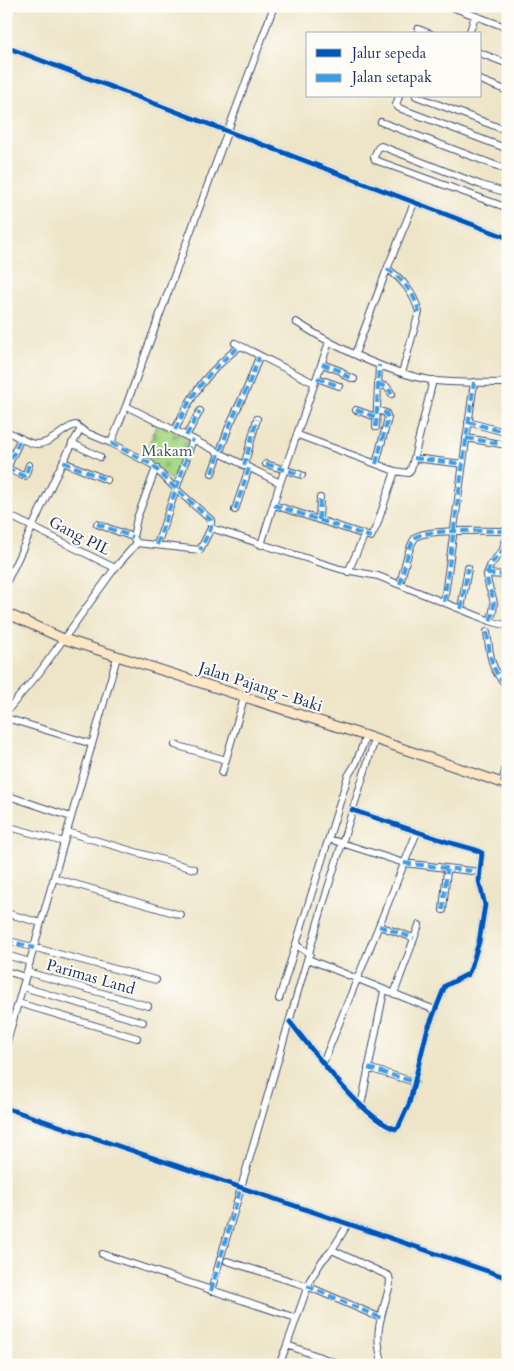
<svg xmlns="http://www.w3.org/2000/svg" width="514" height="1371" viewBox="0 0 514 1371" font-family="Cardo,serif">
<style>
.cemetery{fill:url(#cemetery-stones);stroke:#628472}
.lines{fill:none;stroke-linecap:round;stroke-linejoin:round}
.minor-casing{stroke:#3b4a6e;stroke-width:8}
.secondary-casing{stroke:#3b4a6e;stroke-width:11}
.minor{stroke:#fff;stroke-width:6}
.secondary{stroke:#fce6c4;stroke-width:9}
.quiet{stroke:#3b9de6;stroke-width:4;stroke-dasharray:8 4;stroke-linecap:butt}
.cycleway-casing{stroke:#fdfcf7;stroke-width:8}
.cycleway{stroke:#0057b8;stroke-width:5}
.labels{text-anchor:middle;stroke-width:4;stroke-linejoin:round;paint-order:stroke}
.park-label{font-size:16px;fill:#3e5968;stroke:#fdfcf7}
.street-label{font-size:16px;fill:#1b2f5e;stroke:#fdfcf7}
</style>
<defs>
<pattern id="cemetery-stones" width="16" height="16" patternUnits="userSpaceOnUse" patternTransform="scale(1.25)"><rect width="16" height="16" fill="#a9d886"/><path d="M2 7V4a2 2 0 0 1 4 0v3zM10 15v-3a2 2 0 0 1 4 0v3z" fill="#91ba76"/></pattern>
</defs>
<rect width="100%" height="100%" fill="#fdfcf7"/>
<filter id="ink" filterUnits="userSpaceOnUse"><feTurbulence type="fractalNoise" baseFrequency=".02" numOctaves="2"/><feDisplacementMap in="SourceGraphic" scale="10" xChannelSelector="R" yChannelSelector="G"/><feConvolveMatrix kernelMatrix="1 2 1 2 8 2 1 2 1" color-interpolation-filters="sRGB"/></filter>
<filter id="wash" filterUnits="userSpaceOnUse"><feTurbulence type="fractalNoise" baseFrequency=".0096" numOctaves="4" result="noise"/><feDisplacementMap in="SourceGraphic" scale="20" xChannelSelector="R" yChannelSelector="G"/><feGaussianBlur stdDeviation="1.12" result="paint"/><feColorMatrix in="noise" values="0 0 0 0 0 0 0 0 0 0 0 0 0 0 0 0 0 1.4 0 .05"/><feComposite in="paint" operator="in"/></filter>
<g filter="url(#wash)">
<rect width="100%" height="100%" fill="#eee5c8"/>
<path class="cemetery" d="M157,423L191,441L175,484L145,456Z"/>
</g>
<g filter="url(#ink)">
<g class="lines">
<defs>
<path id="minor" d="M449,6L508,28
M418,29L431,34
M469,34L475,16
M6,47L508,238
M480,53L508,64
M480,80L508,91
M399,96L396,105L399,108L508,149
M416,96L508,131
M381,122L508,170
M508,193L481,185L381,146L378,148L374,157L375,160L508,208
M508,246L505,263L508,268
M387,269C402,278 414,294 419,312L402,373
M296,322C337,348 382,371 430,380C453,384 484,382 508,383
M235,343L314,383
M355,354L387,269L414,203
M322,364L341,371L346,376L354,379
M317,378L339,386
M378,384L387,387L392,394
M126,406L274,6
M356,410L376,417
M468,422L508,433
M376,427L379,365
M175,430C194,390 206,374 240,346
M6,431C30,442 35,452 58,435C64,431 69,426 76,425L85,432L111,443L126,406L280,483
M298,435L395,471L408,473L411,469L414,458L433,380
M186,436L200,411
M466,438L501,444
M72,443L100,457
M414,458L463,464
M63,462L107,480
M266,464L302,475
M376,464L388,418L386,413L377,410
M244,466L257,419
M7,468L23,476H25L29,465
M6,470L21,438
M212,473L230,424L248,386L259,357
M274,505L371,537L377,525L395,471
M235,510L249,468
M6,514L115,568
M319,520L320,498
M97,524L133,537
M211,528L340,569L378,576L490,621L508,626
M137,543L133,537L137,518L156,468
M157,545L193,439
M261,545L280,483L329,342
M348,572L364,536
M487,574L491,564L503,550L506,531
M6,583C32,532 52,477 81,429
M400,584C403,574 409,543 416,537C425,529 493,531 508,531
M444,602L474,382
M461,609L468,568
M490,621C500,596 487,595 487,574L508,575
M487,632C490,654 490,671 508,686
M6,712L39,673L115,568L137,543L200,550L211,528V520L176,489L151,464L111,443
M6,718L92,744
M175,745L226,760
M222,773L244,698
M502,783L508,759
M6,795L71,817
M6,826L64,842
M67,832L194,869
M329,839L404,863L480,872
M54,878L181,915
M443,910L447,870
M6,913L41,923
M379,926L414,938
M6,940L156,980
M296,945L310,954
M6,955L30,962
M308,959L435,1010
M6,971L25,977
M27,972L148,1006
M23,987L143,1022
M394,994L419,925
M279,999L348,776L356,763L366,736
M18,1003L137,1038
M290,1022C312,1049 363,1120 396,1129L399,1126L409,1104L427,1031L445,986L468,974L471,968L479,942L485,905L479,881L482,853L476,850L451,843L352,810
M6,1045L117,657
M323,1063L417,832
M368,1068L415,1082
M361,1106L384,991
M6,1108L508,1278
M332,1250L389,1276L390,1282L389,1288C381,1318 373,1333 383,1365
M102,1254L296,1318
M227,1261L307,1286L381,1318
M211,1291L327,891L375,739
M334,1362L345,1365
M279,1365L287,1345
M333,1365L334,1362L287,1345L310,1280L322,1261L332,1250L348,1224"/>
<path id="secondary" d="M6,613L64,639L366,736L508,785"/>
</defs>
<use href="#minor" class="minor-casing"/>
<use href="#secondary" class="secondary-casing"/>
<use href="#minor" class="minor"/>
<use href="#secondary" class="secondary"/>
<path class="quiet" d="M387,269C401,277 418,298 419,314
M322,364L341,371L346,376L354,379
M317,378L339,386
M378,384L387,387L392,394
M356,410L376,417
M468,422L508,433
M376,427L379,365
M175,430C194,390 206,374 240,346
M186,436L200,411
M466,438L501,444
M111,443L151,464L176,489L211,520V528L200,550
M414,458L463,464
M63,462L107,480
M266,464L302,475
M376,464L388,418L386,413L377,410
M244,466L257,419
M7,468L23,476H25L29,465
M6,470L21,438
M212,473L230,424L248,386L259,357
M274,505L371,537
M235,510L249,468
M319,520L320,498
M97,524L133,537
M157,545L193,439
M487,574L491,564L503,550L506,531
M400,584C403,574 409,543 416,537C425,529 493,531 508,531
M444,602L474,382
M461,609L468,568
M490,621C500,596 487,595 487,574L508,575
M487,632C490,654 490,671 508,686
M502,783L508,759
M404,863L480,872
M443,910L447,870
M379,926L414,938
M6,940L34,948
M368,1068L415,1082
M307,1286L381,1318
M211,1291L241,1187"/>
<defs>
<path id="cycleway" d="M6,47L508,238
M290,1022C312,1049 363,1120 396,1129L399,1126L409,1104L427,1031L445,986L468,974L471,968L479,942L485,905L479,881L482,853L476,850L451,843L352,810
M6,1108L508,1278"/>
</defs>
<use href="#cycleway" class="cycleway-casing"/>
<use href="#cycleway" class="cycleway"/>
</g>
</g>
<g class="labels">
<g class="park-label">
<text x="167" y="456">Makam</text>
</g>
<g class="street-label">
<text transform="translate(80 535) rotate(27)" y="6">Gang PIL</text>
<text transform="translate(261 686) rotate(18)" y="6">Jalan Pajang - Baki</text>
<text transform="translate(91 976) rotate(16)" y="6">Parimas Land</text>
</g>
</g>
<rect width="514" height="1371" fill="none" stroke="#fdfcf7" stroke-width="25"/>
<rect x="306" y="32" width="175" height="65" fill="#fdfcf7" stroke="#a3aaba"/>
<rect x="316" y="49" width="25" height="8" fill="#0057b8" stroke="#a3aaba"/>
<text x="352" y="58" font-size="15" fill="#1b2f5e">Jalur sepeda</text>
<rect x="316" y="74" width="25" height="8" fill="#3b9de6" stroke="#a3aaba"/>
<text x="352" y="82" font-size="15" fill="#1b2f5e">Jalan setapak</text>
</svg>
